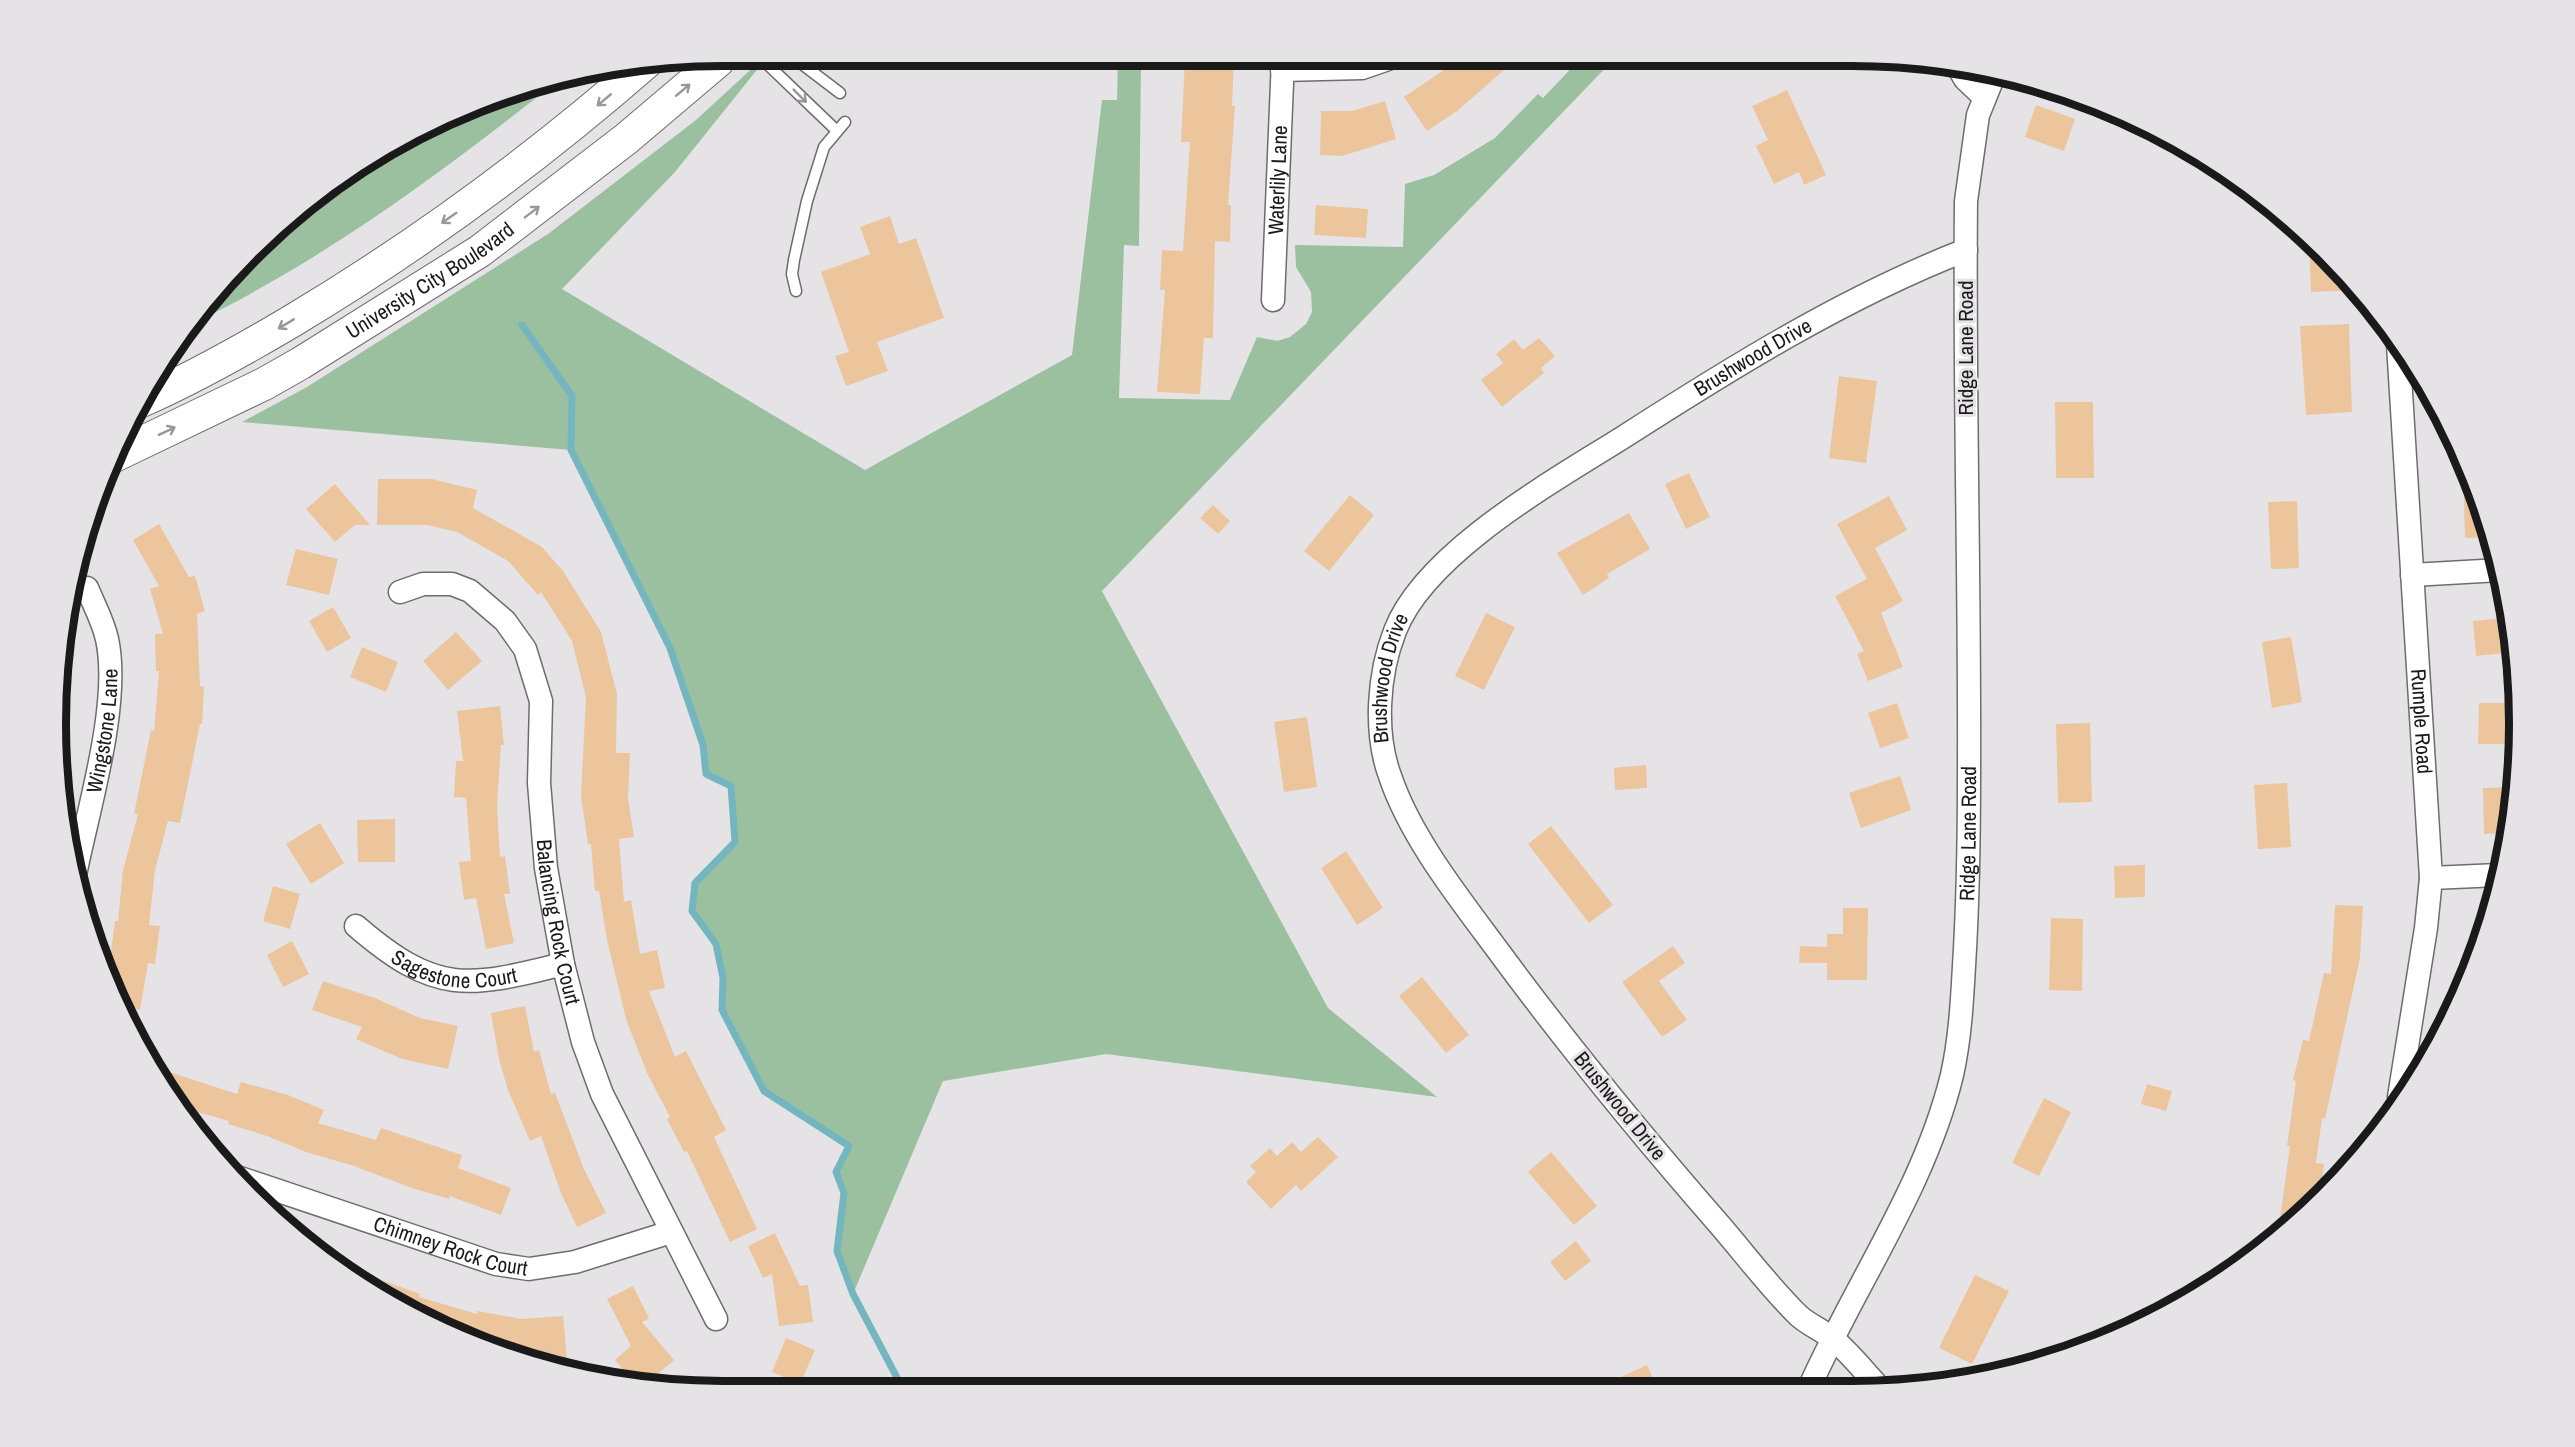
<svg xmlns="http://www.w3.org/2000/svg" width="2575" height="1447" viewBox="0 0 2575 1447" font-family="'Archivo Narrow',sans-serif">
<style>
.green{fill:#9bc09f}
.lines{fill:none;stroke-linecap:round;stroke-linejoin:round}
.stream{stroke:#74b6bf;stroke-width:7}
.building{fill:#ecc59d}
.service-casing{stroke:#6f6c70;stroke-width:13}
.minor-casing{stroke:#6f6c70;stroke-width:25}
.secondary-casing{stroke:#6f6c70;stroke-width:34}
.service{stroke:#fff;stroke-width:10}
.minor{stroke:#fff;stroke-width:22}
.secondary{stroke:#fff;stroke-width:32}
.oneway{stroke:#989898}
.labels{text-anchor:middle;stroke-width:6;stroke-linejoin:round;paint-order:stroke}
.street-label{font-size:21px;fill:#1b1a1b;stroke:#e6e3e7}
.rim{fill:none;stroke:#1b1a1b;stroke-width:8}
</style>
<rect width="100%" height="100%" fill="#e6e3e7"/>
<path class="green" d="M1581,58H1615L1102,591L1328,1008L1437,1097L1106,1054L943,1081L853,1294L837,1251L844,1193L836,1172L848,1146L764,1091L722,1010L723,978L716,944L692,911L695,883L735,842L731,786L706,774C694,668 619,546 571,450L242,422L307,387L548,234L696,120L760,61H764L675,172L562,289L865,470L1072,355L1102,100H1117L1118,60H1141L1139,246L1124,245L1119,398L1230,400L1257,337L1277,341L1290,337L1306,324L1312,312L1311,292L1296,267L1295,245L1403,247L1405,184L1434,175L1495,138L1538,94L1543,98Z
M560,79C444,171 326,259 192,324L251,251L317,193L428,125L509,91Z"/>
<g class="lines">
<path class="stream" d="M420,129L421,130
M522,325L572,396L571,450L670,648L703,745L706,774L731,786L735,842L695,883L692,911L716,944L723,978L722,1010L764,1091L849,1146L836,1172L844,1193L837,1251L853,1294L903,1389"/>
</g>
<path class="building" d="M1455,58H1518L1457,111L1427,131L1404,97L1447,68L1446,66Z
M1185,59H1234L1232,106H1235L1228,205H1231L1230,242L1215,241L1213,338H1204L1200,394L1157,392L1165,290H1160L1162,250L1183,251L1190,142H1181Z
M1787,90L1826,175L1804,185L1799,172L1774,184L1756,146L1768,140L1752,106Z
M1385,101L1396,139L1342,156L1320,155L1321,111H1352Z
M2036,105L2075,119L2064,151L2025,137Z
M1316,205L1368,209L1366,238L1314,235Z
M890,216L899,244L916,238L944,318L877,342L888,371L846,386L835,356L849,352L821,272L870,254L860,227Z
M2309,239L2327,258L2356,290L2311,292Z
M2349,324L2352,412L2306,415L2300,326Z
M1539,338L1555,356L1541,368L1544,373L1502,407L1481,380L1503,363L1496,354L1514,339L1523,350Z
M1839,376L1877,381L1866,463L1829,458Z
M2055,402H2093L2094,478H2056Z
M2466,469L2483,515L2492,537L2465,538L2463,470Z
M1689,473L1710,517L1686,529L1665,484Z
M378,479H432L477,490L473,508L542,547L563,571L601,632L617,694L616,753H630L628,798L634,837L619,839L624,902L631,900L640,954L657,950L665,988L649,991L675,1057L686,1051L726,1130L714,1137L757,1229L730,1242L687,1151L684,1152L667,1119L670,1117L647,1073L626,1019L607,940L599,891H595L591,844H588L581,796L586,697L572,641L541,592L538,595L508,561L457,532L427,525H377Z
M335,484L370,525H355L335,542L306,509Z
M1350,495L1374,515L1329,571L1304,551Z
M1889,496L1907,530L1875,548L1903,601L1881,613L1903,667L1868,681L1857,654L1864,651L1835,596L1867,579L1837,524Z
M2297,501L2299,568L2271,569L2268,502Z
M1213,505L1230,521L1218,534L1200,518Z
M1629,513L1650,549L1607,574L1609,578L1583,595L1557,553Z
M159,524L189,577L195,576L205,611L197,614L200,686L204,687L202,724H200L180,823L168,821L155,870L149,925L160,926L155,964L148,963L140,1010L120,1006L107,981L115,921H118L123,870L138,814H134L151,730L154,731L159,671H156L155,634H163L150,589L159,586L133,540Z
M296,549L338,559L329,595L286,585Z
M333,607L351,638L327,652L309,621Z
M1486,613L1515,627L1484,690L1455,676Z
M2503,618L2506,653L2476,656L2473,621Z
M456,632L482,661L448,690L423,661Z
M2291,637L2302,702L2272,708L2262,642Z
M362,647L398,662L386,692L350,677Z
M1897,703L1909,738L1880,748L1868,713Z
M2479,703H2517L2516,744H2478Z
M500,706L504,745H501L497,806L500,857L505,856L510,894H504L514,943L486,949L476,898L464,900L459,862L471,861L466,798L454,797L456,761H463L457,711Z
M1307,717L1317,787L1284,792L1274,722Z
M2090,723L2092,802L2058,803L2056,724Z
M1646,765L1647,788L1615,790L1614,768Z
M1900,776L1911,810L1861,828L1849,793Z
M2287,783L2291,847L2258,849L2254,785Z
M2512,787L2513,813L2509,833L2484,834L2483,788Z
M395,819V862H358L357,820Z
M320,823L344,863L311,884L286,844Z
M1551,826L1613,905L1589,923L1528,844Z
M1346,851L1383,908L1357,925L1321,868Z
M2145,865V897L2115,898L2114,866Z
M273,886L300,894L290,929L263,921Z
M2335,905L2363,906L2360,958L2325,1119L2322,1118L2316,1163L2324,1164L2319,1199L2278,1233L2290,1146H2287L2296,1081L2293,1080L2303,1040L2309,1041L2324,973L2331,974Z
M1843,908H1868L1867,980H1827V963H1799L1800,946L1827,947V934H1843Z
M2051,918L2083,919L2082,991L2049,990Z
M292,941L309,974L283,987L267,955Z
M1673,946L1685,963L1659,981L1687,1020L1662,1037L1622,982Z
M1422,977L1469,1035L1446,1053L1399,996Z
M323,981L375,998L420,1018L458,1026L448,1069L402,1059L356,1039L362,1027L312,1010Z
M525,1006L534,1052L539,1050L551,1094L555,1093L584,1169L606,1213L577,1227L561,1193L541,1136L530,1141L508,1090L499,1059L491,1013Z
M151,1066L237,1094L241,1082L288,1095L324,1110L318,1123L376,1140L381,1128L462,1155L458,1168L511,1188L501,1215L450,1196L449,1199L412,1188L354,1166L306,1152L267,1136L228,1124L229,1121L180,1107Z
M2147,1084L2172,1091L2166,1111L2141,1104Z
M2044,1098L2071,1112L2039,1176L2012,1163Z
M1318,1137L1338,1157L1301,1191L1296,1185L1271,1209L1246,1182L1256,1172L1250,1166L1270,1148L1277,1156L1292,1142L1301,1152Z
M1551,1152L1597,1206L1574,1225L1528,1172Z
M775,1233L800,1286L808,1285L813,1322L779,1326L772,1274L763,1278L748,1246Z
M1576,1241L1591,1261L1565,1281L1550,1262Z
M1975,1275L2009,1291L1972,1364L1939,1348Z
M384,1281L420,1294L419,1297L477,1314L478,1311L521,1319L563,1316L567,1360L542,1363L509,1356L389,1302L372,1289L374,1283L383,1286Z
M633,1286L649,1318L642,1322L674,1360L647,1383L633,1381L615,1360L631,1346L607,1299Z
M786,1338L815,1350L800,1384L772,1372Z
M1647,1365L1657,1387H1599Z"/>
<g class="lines">
<defs>
<path id="service" d="M764,61L837,131
M798,61L840,93
M796,291L792,274L794,260L807,201L824,147L845,122"/>
<g id="minor">
<path d="M1958,67L1965,79L1984,97"/>
<path d="M1282,70L1362,68L1388,59"/>
<path id="s1" d="M1273,300L1283,59"/>
<path id="s2" d="M2398,344L2431,878L2426,928L2399,1097"/>
<path d="M2412,575L2500,570"/>
<path id="s3" d="M400,592L423,584H452L470,591L505,621L525,649L541,701L539,783L546,868L563,964L583,1042L602,1094L716,1319"/>
<path id="s4" d="M75,875C88,810 121,703 107,639C103,621 94,605 87,588"/>
<path d="M2431,878L2499,875"/>
<path id="s5" d="M356,926C436,995 467,988 563,964"/>
<path id="s6" d="M234,1176L496,1264L529,1269L575,1262L671,1232"/>
<path id="s7" d="M1810,1386C1856,1283 1925,1186 1952,1075C1960,1039 1962,1002 1964,966C1968,902 1969,839 1969,776C1970,584 1964,392 1966,201L1978,115L1995,73"/>
<path id="s8" d="M1878,1386C1863,1370 1849,1352 1833,1339C1822,1330 1809,1325 1799,1316C1770,1288 1745,1254 1718,1223C1643,1137 1570,1048 1502,956C1463,903 1411,839 1390,776C1374,733 1378,674 1395,631C1425,553 1552,482 1622,438C1731,368 1845,297 1966,250"/>
</g>
<g id="secondary">
<path d="M139,402C192,379 243,350 292,321C419,245 537,158 648,61"/>
<path id="s9" d="M114,456L264,384L301,363L480,251L626,139L718,61"/>
</g>
</defs>
<use href="#service" class="service-casing"/>
<use href="#minor" class="minor-casing"/>
<use href="#secondary" class="secondary-casing"/>
<use href="#service" class="service"/>
<use href="#minor" class="minor"/>
<use href="#secondary" class="secondary"/>
</g>
<defs><path id="oneway-shaft" d="M-6 0H5M1.5-3L5.5 0L1.5 3" fill="none" stroke-width="1.6" stroke-linecap="round" stroke-linejoin="round" transform="scale(1.5)"/></defs>
<g class="oneway">
<use href="#oneway-shaft" transform="translate(683 90) rotate(-40)"/>
<use href="#oneway-shaft" transform="translate(800 96) rotate(45)"/>
<use href="#oneway-shaft" transform="translate(604 100) rotate(140)"/>
<use href="#oneway-shaft" transform="translate(532 212) rotate(-37)"/>
<use href="#oneway-shaft" transform="translate(449 218) rotate(145)"/>
<use href="#oneway-shaft" transform="translate(286 324) rotate(149)"/>
<use href="#oneway-shaft" transform="translate(167 431) rotate(-25)"/>
</g>
<g class="labels">
<g class="street-label">
<text dy="7" stroke="none"><textPath href="#s1" startOffset="120">Waterlily Lane</textPath></text>
<text dy="7" stroke="none"><textPath href="#s9" startOffset="362">University City Boulevard</textPath></text>
<text transform="translate(1966 348) rotate(-90)" y="7">Ridge Lane Road</text>
<text dy="7" stroke="none"><textPath href="#s8" startOffset="1390">Brushwood Drive</textPath></text>
<text dy="7" stroke="none"><textPath href="#s8" startOffset="886">Brushwood Drive</textPath></text>
<text dy="7" stroke="none"><textPath href="#s2" startOffset="378">Rumple Road</textPath></text>
<text dy="7" stroke="none"><textPath href="#s4" startOffset="147">Wingstone Lane</textPath></text>
<text dy="7" stroke="none"><textPath href="#s7" startOffset="585">Ridge Lane Road</textPath></text>
<text dy="7" stroke="none"><textPath href="#s3" startOffset="430">Balancing Rock Court</textPath></text>
<text dy="7" stroke="none"><textPath href="#s5" startOffset="112">Sagestone Court</textPath></text>
<text transform="translate(1620 1106) rotate(51)" y="7">Brushwood Drive</text>
<text dy="7" stroke="none"><textPath href="#s6" startOffset="228">Chimney Rock Court</textPath></text>
</g>
</g>
<path d="M0 0H2575V1447H0ZM723 66H1852A657 657 0 0 1 2509 723V724A657 657 0 0 1 1852 1381H723A657 657 0 0 1 66 724V723A657 657 0 0 1 723 66Z" fill="#e6e3e7" fill-rule="evenodd"/>
<path class="rim" d="M723 66H1852A657 657 0 0 1 2509 723V724A657 657 0 0 1 1852 1381H723A657 657 0 0 1 66 724V723A657 657 0 0 1 723 66Z"/>
</svg>
